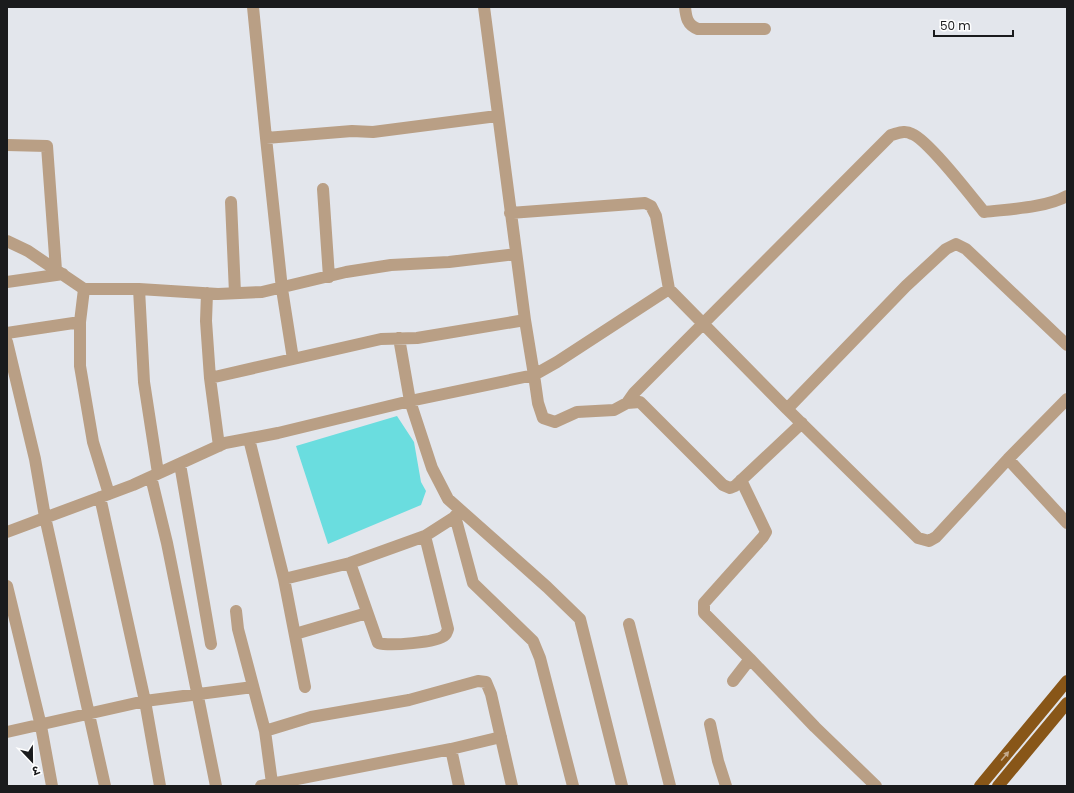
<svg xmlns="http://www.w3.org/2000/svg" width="1074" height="793" viewBox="0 0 1074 793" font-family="Poppins,'Noto Sans Devanagari',sans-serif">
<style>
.water{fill:#6adddf}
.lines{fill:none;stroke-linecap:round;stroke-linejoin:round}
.minor{stroke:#b99f85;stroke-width:12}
.trunk{stroke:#885618;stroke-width:12}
.oneway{fill:#c4aa8c}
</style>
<rect width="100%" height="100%" fill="#e3e6ec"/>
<path class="water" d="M397,416L414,442L421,482L426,491L421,505L328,544L296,446Z"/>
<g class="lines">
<path class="minor" d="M253,7L266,138L352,131L373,132L497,116
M685,7C686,17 687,25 698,29H765
M266,138L282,289L293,359
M7,145L47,146L56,270
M323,189L329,277
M231,202L235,293
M510,213L645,203L651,206L656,216L669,289L787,409
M7,241L28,251L84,289H139L218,294L262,292L346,272L391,265L449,262L516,254
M7,282L63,274
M84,289L80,322V366L93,442L109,494
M139,289L144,382L158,473
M669,289L557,362L534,375L538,403L543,418L555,422L577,412L614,410L627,403L640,402L723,485L730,488L735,486L802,423
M207,293L206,321L210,378
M7,333L80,322
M399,338L410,401L432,468L448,499L547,587L580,619L622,786
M7,342L35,459L45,517L105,786
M1067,345L966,249L956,244L946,249L906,286L787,409L918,538L929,541L936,537L1008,459L1067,523
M627,403L634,393L891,135C899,133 905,130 912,134C928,140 971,196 984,212C1009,209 1045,208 1067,196
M249,439L284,579L305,687
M219,446L210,378L381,339L417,338L525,320
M1008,459L1067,399
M180,464L211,644
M151,477L167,543L216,786
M100,497L145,701L160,786
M455,516L473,583L533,641L540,658L573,786
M7,532L133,485L225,443L278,433L410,401L534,375L525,320L484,7
M350,563L378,643C389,646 437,643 445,635C447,633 447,631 448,629L425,536
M284,579L350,563L425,536L461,513
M7,586L41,726L52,786
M236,611L238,629L265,731L272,783
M629,624L670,786
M295,634L367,613
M750,659L815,727L876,786
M733,681L750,659L704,613V603L763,537L766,532L741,480
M710,724L718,761L726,786
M265,731L311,717L409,700L478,681L486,682L491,694L512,786
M7,732L145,701L253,687
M451,749L459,786
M261,786L451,749L501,737"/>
<path class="trunk" d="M980,786L1067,681
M998,786L1067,703"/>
</g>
<defs><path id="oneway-solid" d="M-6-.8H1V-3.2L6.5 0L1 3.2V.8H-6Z"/></defs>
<use class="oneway" href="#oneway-solid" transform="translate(1005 756) rotate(-50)"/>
<rect width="1074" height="793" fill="none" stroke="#1a1b1d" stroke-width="16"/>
<g transform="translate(32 761) rotate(158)" stroke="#ffffff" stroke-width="3" paint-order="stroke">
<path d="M0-3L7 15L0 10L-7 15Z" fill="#1a1b1d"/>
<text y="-6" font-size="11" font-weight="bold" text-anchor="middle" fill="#1a1b1d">उ</text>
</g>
<path d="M934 30v6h79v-6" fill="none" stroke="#1a1b1d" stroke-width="2"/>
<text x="940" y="30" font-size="12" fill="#1a1b1d" stroke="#ffffff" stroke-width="3" paint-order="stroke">50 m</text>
</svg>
